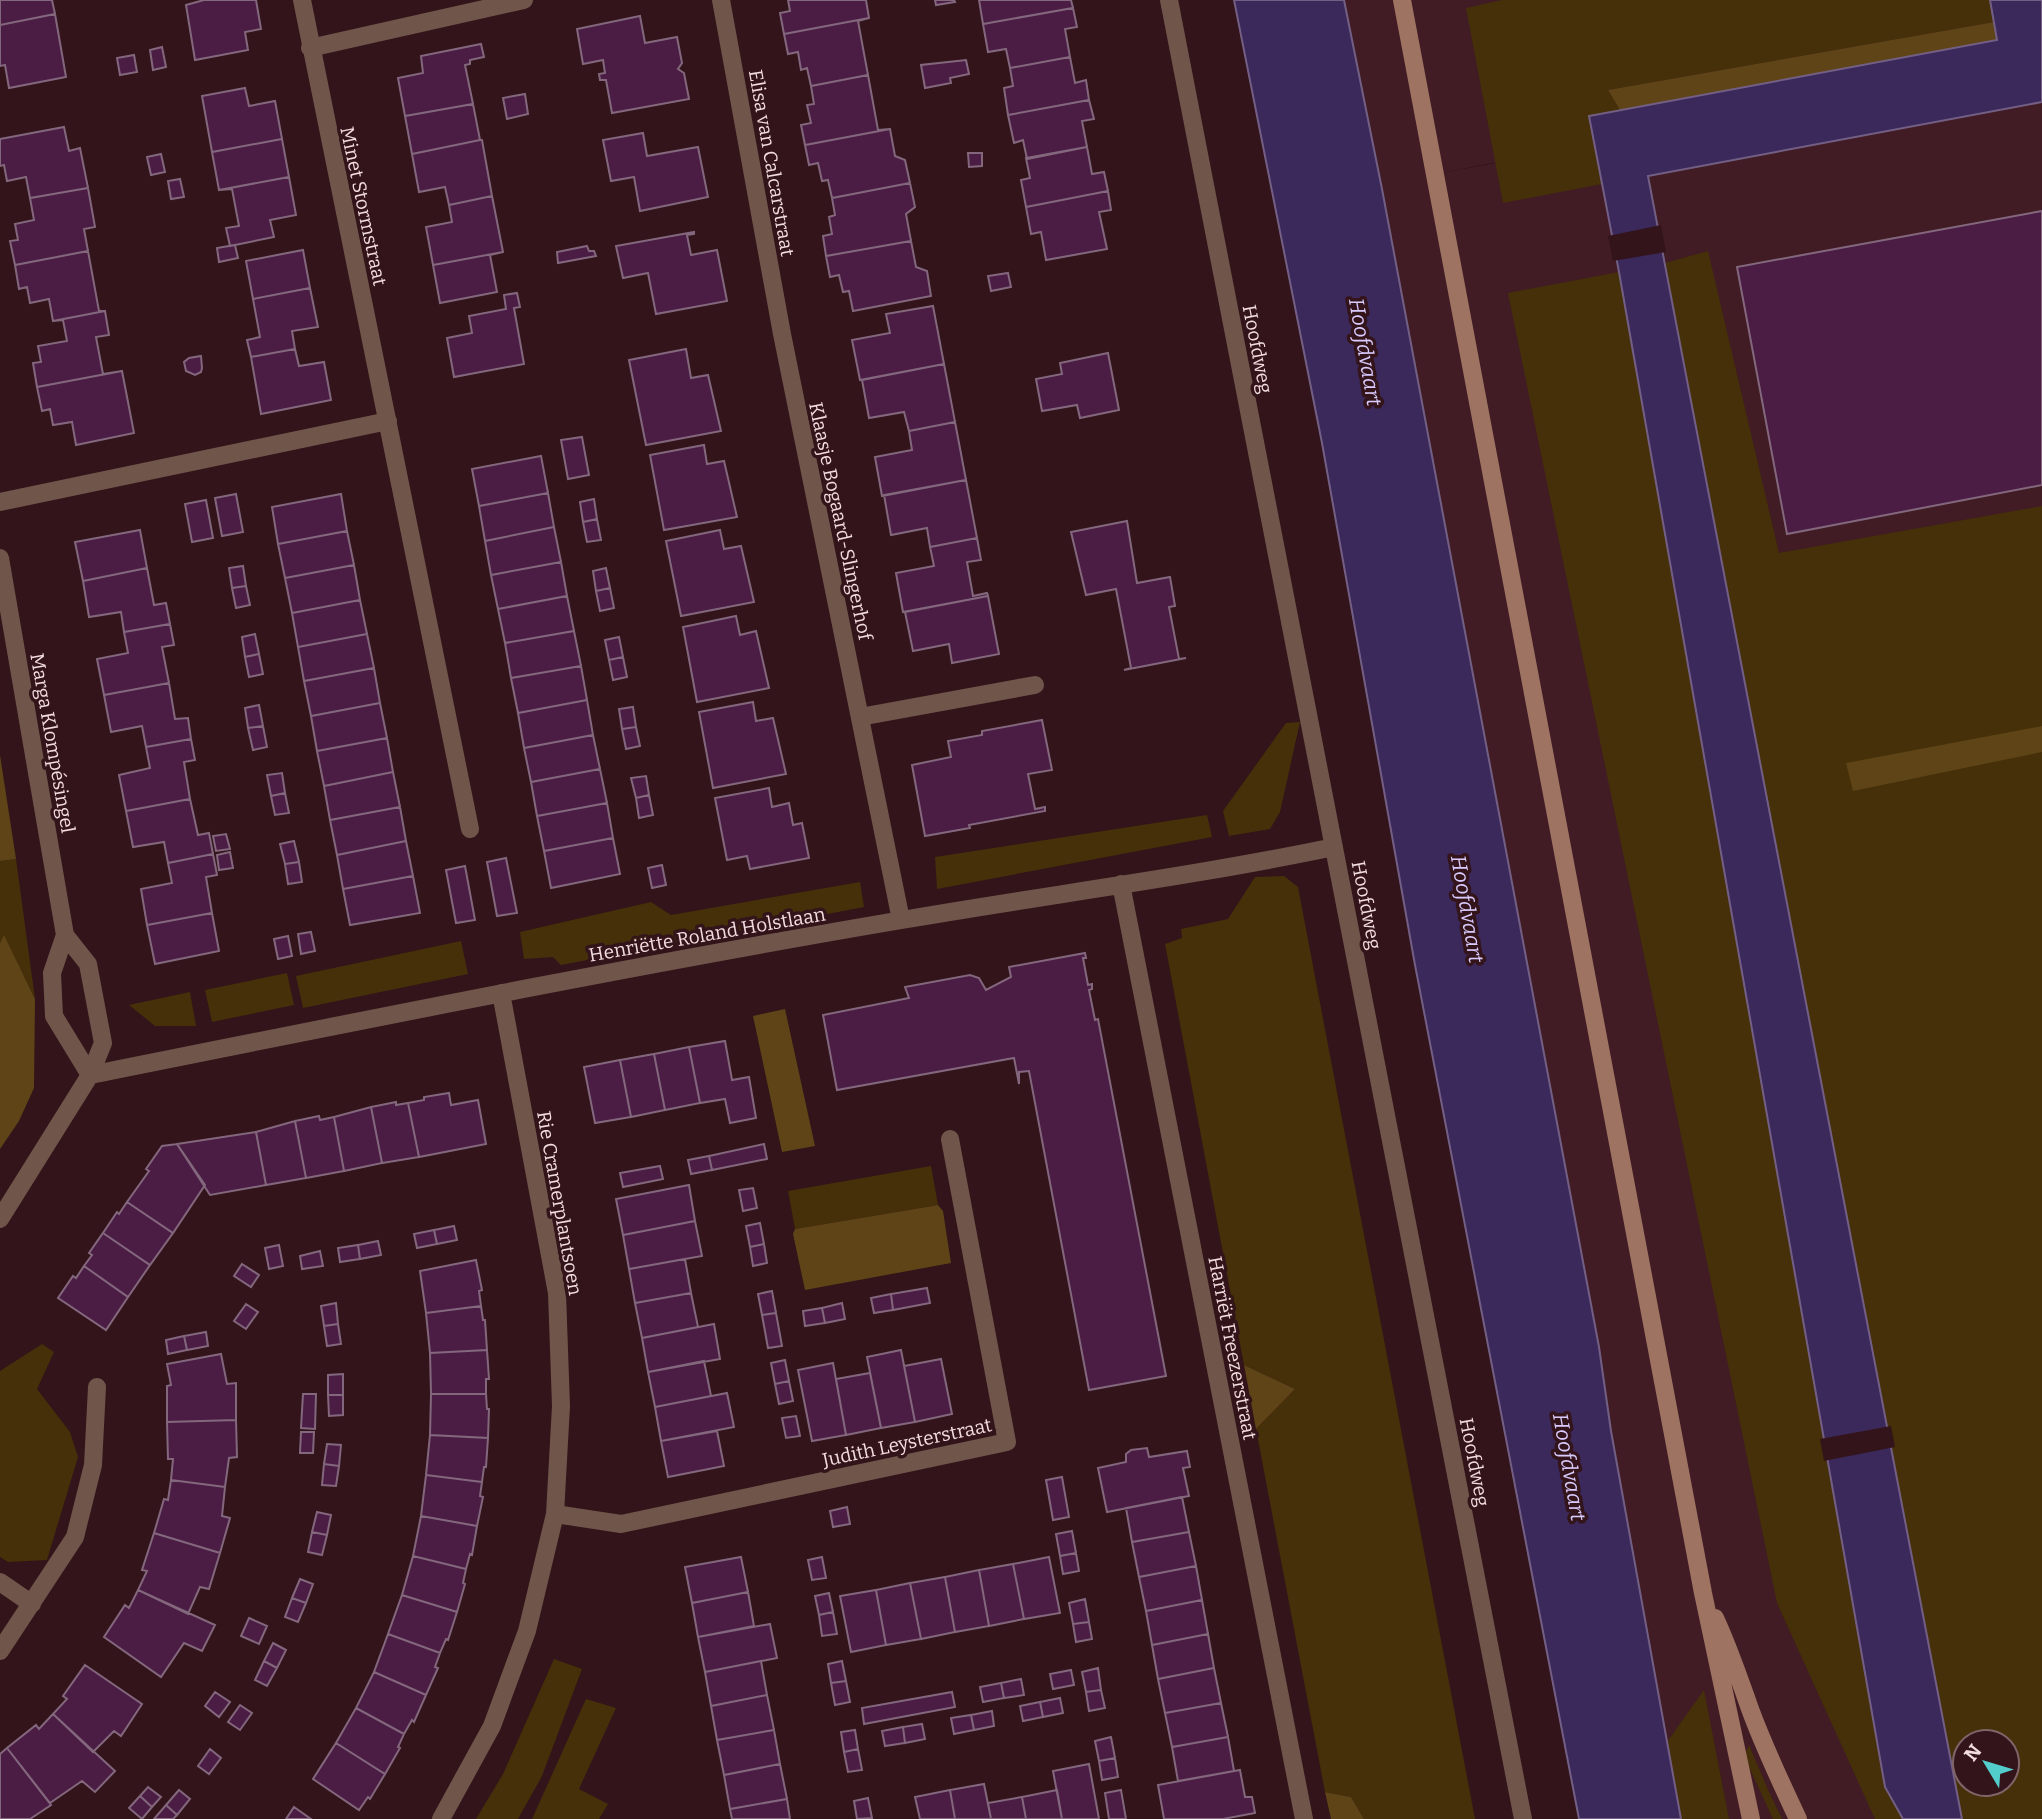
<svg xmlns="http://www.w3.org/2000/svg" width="2042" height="1819" viewBox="0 0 2042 1819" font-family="Bitter,serif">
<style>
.built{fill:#411c24;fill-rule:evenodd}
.green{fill:#453009;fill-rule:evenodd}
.forest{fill:#5e4416}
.water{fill:#3c295c;stroke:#735f84;stroke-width:2}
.pier{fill:#32141a}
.building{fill:#4b1d44;stroke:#83677d;stroke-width:2}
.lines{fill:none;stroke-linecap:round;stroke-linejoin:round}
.street{stroke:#70554a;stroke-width:18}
.secondary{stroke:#9e7362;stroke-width:18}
.labels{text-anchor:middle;stroke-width:7;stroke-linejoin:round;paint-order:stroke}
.street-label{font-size:19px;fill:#f3dde0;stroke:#32141a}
.water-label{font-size:21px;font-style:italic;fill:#dacbfe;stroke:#32141a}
</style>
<rect width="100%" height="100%" fill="#32141a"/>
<path class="built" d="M1299,0H2042V55L1430,175L2042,63V1819H1632ZM1965,1742H2007V1784H1965Z"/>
<path class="green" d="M1502,0H1990L1994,22L1608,90L1620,110L1589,116L1602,184L1503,203L1466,8Z
M1708,251L1779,553L2042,506V1819H1962L1665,263ZM1965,1742H2007V1784H1965Z
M1619,272L1885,1787L1903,1819H1875L1777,1603L1508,293Z
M1300,722L1280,812L1270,829L1229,836L1223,811L1286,723Z
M1207,815L1212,837L937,889L935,857Z
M16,859L35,999L4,936L0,943V861Z
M1284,876L1298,887L1475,1819H1364L1351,1797L1325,1792L1256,1429L1295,1389L1244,1365L1165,944L1182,938L1181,929L1228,919L1255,877Z
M860,882L864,907L561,965L553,957L524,959L520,932L651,902L671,915Z
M461,941L468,974L303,1008L296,976Z
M287,973L294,1005L212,1022L205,990Z
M190,992L196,1026H155L129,1005Z
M931,1166L938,1205L795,1229L788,1191Z
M42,1344L54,1352L37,1389L70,1432L78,1457L47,1560L8,1562L0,1557V1371Z
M554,1659L582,1669L542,1776L518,1819H476L503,1774Z
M1704,1690L1729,1819H1681L1667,1742Z
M586,1699L616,1708L579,1789L608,1804L599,1819H532Z
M1749,1745L1769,1792L1782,1819H1773L1744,1756Z"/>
<path class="forest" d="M1994,22L1998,40L1620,110L1608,90Z
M2042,726V752L1853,791L1846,763Z
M0,755L16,859L0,861Z
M4,935L35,999L34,1088L19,1121L0,1149V943Z
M785,1009L815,1146L782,1152L753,1016Z
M938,1205L943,1211L951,1263L805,1290L793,1234L795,1229Z
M1244,1365L1295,1389L1256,1429Z
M1325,1792L1351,1797L1364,1819H1331Z"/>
<path class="water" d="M1234,0H1344L1382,189L1599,1347L1611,1431L1681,1819H1579L1415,965L1322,443Z
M1990,0H2042V102L1648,176L1962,1819H1903L1885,1787L1619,272L1589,116L1997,40Z"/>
<path class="pier" d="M1661,225L1666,252L1613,261L1608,236Z
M1891,1426L1895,1447L1824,1461L1820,1439Z"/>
<path class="building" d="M0,0H52L55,14L0,25Z
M204,0H256L261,29L245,32L248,50L195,60L186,5Z
M788,0H866L869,18L784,34L780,13L790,11Z
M935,0H954L955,2L936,5Z
M979,0H1071L1073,8L983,24Z
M1073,8L1077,27L1065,29L1070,57L1010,68L1006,49L988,52L983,24Z
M55,14L66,77L9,88L5,65L0,66V25Z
M640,16L645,43L677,37L682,63L678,69L684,73L689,99L612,113L606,80H600L599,74L605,73L603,60L583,64L577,29Z
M869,18L858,21L868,75L811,86L807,68L801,70L798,52L788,54L784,34Z
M481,44L484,57L470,60V64L465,65L473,104L405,116L398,78L423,73L421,56Z
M162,47L166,67L153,70L150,50Z
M134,55L137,72L120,75L117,58Z
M1070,57L1075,83L1086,80L1089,100L1008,115L1004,88L1013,86L1010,68Z
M966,60L969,74L950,78L951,83L925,88L921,65Z
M868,75L878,130L890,129L805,145L801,125L811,123L807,105L814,104L811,86Z
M245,88L249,106L275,101L282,139L212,152L202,96Z
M525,94L528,114L507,119L503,98Z
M1089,100L1094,119L1082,121L1087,147L1027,159L1023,140L1014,143L1008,115Z
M473,104L480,140L412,154L405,116Z
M64,127L69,151L80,148L88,188L30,198L26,177L7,181L4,165L0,166V139Z
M890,129L895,156L905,160L910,183L832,198L828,180L822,181L818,163L809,165L805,145Z
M643,133L647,156L698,147L708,197L640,211L634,177L611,181L603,140Z
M282,139L289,177L219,190L212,152Z
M480,140H482L492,196L449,205L445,187L419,192L412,154Z
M1087,147L1092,174L1104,172L1108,191L1026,207L1021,180L1030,178L1026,158Z
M968,153H982V166L969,167Z
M161,154L165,172L151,175L147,157Z
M289,177L296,215L270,220L274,237L230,246L226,228L239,226L232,189L219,190Z
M180,179L184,197L171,199L168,181Z
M910,183L915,207L906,214L911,241L826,256L823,236L832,234L829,217L835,215L832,198Z
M88,188L95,227L84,229L88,251L15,265L10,241L18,240L15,224L34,220L30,198Z
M1108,191L1111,210L1099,212L1107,249L1046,260L1041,232L1031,234L1026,207Z
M492,196L503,252L433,265L426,227L452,222L449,205Z
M2042,211V485L1787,534L1737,267Z
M694,232V234L687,235L691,255L717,250L727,301L656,314L648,273L623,278L616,246Z
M911,241L916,267L927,271L931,296L853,311L849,291L843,292L839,275L830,277L826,256Z
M235,245L238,258L219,262L217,248Z
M587,246L589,251H594L596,256L558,263L557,252Z
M303,250L310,288L253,299L246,261Z
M88,251L99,311H105L53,321L49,299L30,303L27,287L19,289L15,265Z
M503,252L490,255L497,292L440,303L433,265Z
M1008,273L1011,287L991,291L988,276Z
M310,288L318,327L292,331L295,349L251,357L247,340L260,337L253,299Z
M517,293L520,307L514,308L524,364L454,377L447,338L472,333L469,316L506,309L504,295Z
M933,306L944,364L860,380L852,340L890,333L886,314Z
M105,311L109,335L96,337L103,374L122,371L37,387L33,363L41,362L38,346L67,341L63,320L53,321Z
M295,349L299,366L324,362L331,400L261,414L251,357Z
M686,349L691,378L708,375L721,431L646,445L629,360Z
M1108,353L1119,410L1080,418L1077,405L1042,411L1036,379L1062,374L1060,363Z
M201,356L202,368L201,372L195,375L186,371L184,362L189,358Z
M944,364L955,422L909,431L904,412L869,418L862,380Z
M122,371L134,433L76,445L72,422L53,425L50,409L42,411L37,387Z
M955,422L966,480L882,496L875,457L912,450L909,431Z
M582,437L589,475L568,479L561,440Z
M704,445L707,464L724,461L737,517L664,530L650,455Z
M541,456L548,493L479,506L472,469Z
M966,480L977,538L930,547L927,528L891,535L884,495Z
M548,493L554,527L485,541L479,506Z
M236,494L243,532L222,536L215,498Z
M341,494L347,531L278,544L272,507Z
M594,499L597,519L583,522L580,502Z
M206,500L213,538L192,542L185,504Z
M597,519L601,540L587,542L583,522Z
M1127,521L1137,583L1170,577L1175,606L1169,607L1179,659L1186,658L1124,670L1131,668L1116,589L1086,595L1071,532Z
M554,527L561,562L491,575L485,541Z
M140,530L147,568L83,581L75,542Z
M720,530L724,549L741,546L754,602L681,616L666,541Z
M347,531L354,565L285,578L278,544Z
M977,538L981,560L967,562L973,596L987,593L988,596L903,612L896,573L934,566L930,547Z
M561,562L567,596L498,609L491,575Z
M354,565L360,600L292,613L285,578Z
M243,566L246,586L232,588L229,568Z
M147,568L154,605L166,603L170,624L124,632L121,612L89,617L83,581Z
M606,568L610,588L596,591L593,571Z
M246,586L250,605L236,608L232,588Z
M610,588L614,608L600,611L596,591Z
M567,596L574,631L505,643L498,609Z
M988,596L999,654L952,663L949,644L913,651L905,612Z
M360,600L367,634L298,647L292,613Z
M736,616L740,635L756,631L769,688L697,702L683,627Z
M170,624L174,645L162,647L169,683L104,695L97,659L128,653L124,632Z
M574,631L581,666L511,678L505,643Z
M255,634L259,654L245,657L242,637Z
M367,634L374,668L304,681L298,647Z
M619,637L623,657L609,660L605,640Z
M259,654L263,674L249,677L245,657Z
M623,657L627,677L613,680L609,660Z
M581,666L587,700L518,713L511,678Z
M374,668L380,703L311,716L304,681Z
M169,683L175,719L188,718L191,739L146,747L142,726L111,732L104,695Z
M587,700L593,735L524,748L518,713Z
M753,702L756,721L773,718L786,774L713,788L699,712Z
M380,703L387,738L317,751L311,716Z
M259,705L263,726L248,728L245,708Z
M633,707L636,727L622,729L619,709Z
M1042,720L1052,770L1028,774L1035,809L1045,807V811L969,825L970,828L925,836L912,765L951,757L948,741L982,735V731Z
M263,726L267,747L253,750L248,728Z
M636,727L640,746L626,749L622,729Z
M593,735L600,769L531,782L524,748Z
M387,738L393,772L324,786L317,751Z
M191,739L195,760L184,762L190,799L126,811L119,775L150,768L146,747Z
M600,769L607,803L537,816L531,782Z
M393,772L400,807L330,820L324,786Z
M282,773L285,793L271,796L267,775Z
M646,776L649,795L636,798L631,778Z
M769,788L772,807L789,803L793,825L802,823L809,858L750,869L747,856L727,860L715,798Z
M285,793L289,813L275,815L271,796Z
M649,795L653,815L639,818L636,798Z
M190,799L198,835L209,833L213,854L168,863L164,842L133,847L126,811Z
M607,803L613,838L544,851L537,816Z
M400,807L406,841L337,855L330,820Z
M226,834L230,849L216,851L213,836Z
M613,838L620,874L551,888L544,851Z
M294,841L299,862L285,864L280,844Z
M406,841L413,876L343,889L337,855Z
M230,852L233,868L219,870L217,855Z
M213,854L217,875L206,877L212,913L147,925L141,889L172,883L168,863Z
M506,858L517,913L497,916L487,862Z
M299,862L302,882L288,884L285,864Z
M662,865L666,885L652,888L648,868Z
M465,866L475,920L456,923L446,870Z
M413,876L420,913L350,925L343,889Z
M212,913L219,951L155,964L147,925Z
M311,932L315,951L301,954L298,934Z
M288,936L292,956L278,959L274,939Z
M1085,953L1086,958H1083L1088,985L1092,984V989L1089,990L1095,1020L1098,1019L1166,1376L1089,1390L1029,1071L1019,1072V1084L1014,1058L837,1090L823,1015L909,998L905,987L970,975L979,978L986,990L1011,977L1009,967Z
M725,1041L732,1080L749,1077L756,1118L730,1123L725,1099L700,1103L689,1047Z
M689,1047L700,1103L665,1110L654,1054Z
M654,1054L665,1110L631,1117L620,1060Z
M620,1060L631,1117L595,1123L584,1067Z
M449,1093L451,1105L478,1100L486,1144L419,1157L408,1103L424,1100V1097Z
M396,1102V1105L408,1103L419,1157L382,1163L371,1107Z
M371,1107L382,1163L344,1171L334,1117Z
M319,1116L320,1120L334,1117L344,1171L306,1178L295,1121Z
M295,1121L306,1178L266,1185L256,1132Z
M256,1132L266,1185L210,1195L177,1144Z
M177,1144L205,1185L173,1233L127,1202L149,1171L146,1169L162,1146Z
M764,1144L767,1159L712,1170L709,1156Z
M709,1156L712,1170L691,1174L688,1160Z
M660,1166L663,1179L623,1187L620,1173Z
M689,1185L695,1221L623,1235L616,1199Z
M753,1188L757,1208L743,1211L739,1190Z
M127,1202L173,1233L150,1265L103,1233L117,1212L119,1214Z
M695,1221L702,1256L629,1269L623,1235Z
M760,1223L764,1244L750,1247L746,1226Z
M454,1226L457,1240L437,1244L434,1230Z
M434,1230L437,1244L417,1248L414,1234Z
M103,1233L150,1265L128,1297L84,1266L92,1255L89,1253Z
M378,1241L381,1255L360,1259L358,1245Z
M764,1244L767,1263L753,1266L750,1247Z
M279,1245L283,1266L269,1269L265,1248Z
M358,1245L360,1259L340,1262L338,1248Z
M320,1251L323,1266L302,1269L300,1256Z
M685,1259L691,1293L635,1303L629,1269Z
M476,1260L482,1290L479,1291L481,1306L426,1313L420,1271Z
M242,1264L259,1275L251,1287L234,1276Z
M84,1266L128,1297L106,1330L58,1298L73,1276L76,1278Z
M927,1288L930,1303L893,1310L891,1294Z
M772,1291L776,1313L762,1315L758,1294Z
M691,1293L698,1327L642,1338L635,1303Z
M891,1294L893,1310L874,1313L871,1298Z
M336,1303L338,1324L324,1326L321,1306Z
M842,1303L845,1319L825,1323L822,1308Z
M246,1304L258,1312L246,1329L234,1321Z
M481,1306L483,1320H485L487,1350L430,1353L426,1313Z
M822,1308L825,1323L805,1326L803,1311Z
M776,1313L782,1346L768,1348L762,1315Z
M338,1324L341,1344L327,1346L324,1326Z
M714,1324L720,1359L648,1372L642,1338Z
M206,1332L208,1346L187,1350L184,1336Z
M184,1336L187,1350L168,1354L166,1340Z
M487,1350L489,1379H486V1394H431L430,1353Z
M901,1350L915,1422L881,1428L867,1357Z
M221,1354L227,1384L236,1383V1420L167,1422V1386L171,1385L167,1364Z
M941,1359L952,1414L915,1422L904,1366Z
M785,1360L789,1381L775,1384L771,1363Z
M704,1361L711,1396L655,1407L648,1372Z
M833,1363L846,1435L812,1441L798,1370Z
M870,1373L881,1428L846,1435L836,1379Z
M343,1374V1395H328V1375Z
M789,1381L793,1401L779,1404L775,1384Z
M727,1393L734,1427L661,1441L655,1407Z
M303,1394H316L315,1429L301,1428Z
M431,1394H486L487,1409H489L488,1438L430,1435Z
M328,1395H343V1415L329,1416Z
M796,1416L800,1436L786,1438L782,1418Z
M236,1420L237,1457L229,1458L225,1487L171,1480L173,1459H168L167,1422Z
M717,1431L724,1466L668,1477L661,1441Z
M301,1432H314L313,1453H300Z
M430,1435L488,1438L486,1467H484L482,1482L426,1475Z
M327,1444L341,1445L339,1466L324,1464Z
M1147,1448L1149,1457L1187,1451L1190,1467L1183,1468L1189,1496L1107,1512L1098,1468L1126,1462V1454L1131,1450Z
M324,1464L339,1466L336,1486L322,1485Z
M426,1475L482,1482L480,1496L483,1497L477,1526L421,1516Z
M1062,1477L1069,1517L1053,1520L1046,1480Z
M171,1480L225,1487L222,1516L230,1518L220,1553L154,1533L164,1499L168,1500Z
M1182,1497L1189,1532L1132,1542L1126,1508Z
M847,1507L850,1524L833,1527L830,1511Z
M317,1512L331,1515L327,1535L312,1532Z
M421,1516L477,1526L472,1555L470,1554L466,1569L413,1556Z
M1072,1531L1076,1553L1060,1556L1056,1534Z
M312,1532L327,1535L322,1555L308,1552Z
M1189,1532L1196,1566L1139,1577L1132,1542Z
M154,1533L220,1553L209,1589L200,1587L188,1614L138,1590L147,1571L142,1570Z
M1076,1553L1079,1571L1063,1574L1060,1556Z
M413,1556L466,1569L463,1583L465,1584L457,1612L402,1595Z
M741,1557L748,1592L692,1603L685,1567Z
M822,1557L826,1578L812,1580L808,1560Z
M1049,1557L1060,1613L1024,1619L1013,1564Z
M1013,1564L1024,1619L989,1626L979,1570Z
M1196,1566L1202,1600L1146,1611L1139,1577Z
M979,1570L989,1626L955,1632L945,1577Z
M945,1577L955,1632L921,1639L910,1583Z
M300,1579L313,1584L306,1603L292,1598Z
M910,1583L921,1639L886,1645L876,1590Z
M138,1590L215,1625L202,1651L184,1643L161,1677L104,1637L125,1605L129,1608Z
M876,1590L886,1645L851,1652L840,1596Z
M748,1592L754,1626L698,1637L692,1603Z
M829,1593L833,1612L819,1615L815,1596Z
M402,1595L457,1612L448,1640L446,1639L440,1653L388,1634Z
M292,1598L306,1603L298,1622L285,1617Z
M1085,1599L1089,1622L1073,1624L1069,1603Z
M1202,1600L1208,1634L1152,1645L1146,1611Z
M833,1612L837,1634L822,1636L819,1615Z
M249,1618L267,1626L259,1644L241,1636Z
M1089,1622L1092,1639L1076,1642L1073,1624Z
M770,1624L777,1658L705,1672L698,1637Z
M388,1634L440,1653L435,1667L438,1668L426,1695L374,1672Z
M1208,1634L1214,1668L1158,1679L1152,1645Z
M273,1643L286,1650L277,1668L264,1661Z
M264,1661L277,1668L267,1686L255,1680Z
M761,1661L767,1695L711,1706L705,1672Z
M842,1661L846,1681L831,1683L828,1664Z
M85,1665L142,1704L121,1736L114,1731L93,1752L53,1714L67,1699L63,1696Z
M1098,1668L1101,1690L1086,1692L1082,1672Z
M1214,1668L1221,1703L1165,1713L1158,1679Z
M1071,1670L1074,1685L1053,1689L1050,1674Z
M374,1672L426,1695L414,1722L412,1720L404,1734L356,1708Z
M1021,1679L1024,1695L1004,1698L1001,1683Z
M846,1681L850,1702L835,1705L831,1683Z
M1001,1683L1004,1698L983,1702L980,1687Z
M1101,1690L1105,1708L1089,1711L1086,1692Z
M215,1692L230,1702L219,1717L205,1706Z
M952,1692L955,1707L864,1724L862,1708Z
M767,1695L774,1730L717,1740L711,1706Z
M1060,1698L1063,1713L1043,1717L1040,1702Z
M1040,1702L1043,1717L1023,1721L1020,1706Z
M1221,1703L1228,1737L1172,1747L1165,1713Z
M240,1705L252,1713L240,1730L228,1722Z
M356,1708L404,1734L398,1747L400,1748L385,1774L336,1743Z
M992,1711L994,1726L974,1730L971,1715Z
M53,1714L115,1771L95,1792L82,1781L50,1803L7,1748L36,1725L39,1729Z
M971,1715L974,1730L954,1734L951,1718Z
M922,1724L925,1739L905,1743L903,1727Z
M903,1727L905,1743L885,1746L882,1731Z
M774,1730L780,1764L724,1775L717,1740Z
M855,1730L858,1749L844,1752L841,1732Z
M1111,1737L1115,1758L1099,1761L1095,1741Z
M1228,1737L1234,1771L1178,1781L1172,1747Z
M336,1743L385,1774L370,1799L368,1797L359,1810L313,1779Z
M7,1748L51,1805L30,1819H0V1754Z
M210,1749L221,1758L209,1774L198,1766Z
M858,1749L862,1770L848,1772L844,1752Z
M1115,1758L1118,1777L1102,1780L1099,1761Z
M780,1764L787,1799L730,1809L724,1775Z
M1089,1764L1099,1819H1062L1053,1771Z
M1240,1770L1245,1797H1252L1255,1813L1223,1819H1164L1158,1785Z
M984,1784L991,1819H955L950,1790Z
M148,1787L161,1797L152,1807L140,1796Z
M179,1790L190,1799L177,1815L166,1805Z
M950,1790L955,1819H920L915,1797Z
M1057,1790L1062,1819H1026L1022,1797Z
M1121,1790L1126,1819H1109L1105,1793Z
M140,1796L152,1807L142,1819L129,1808Z
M1022,1797L1026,1819H991L988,1803Z
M868,1798L872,1818L857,1819L854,1801Z
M787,1799L790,1819H732L730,1809Z
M166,1805L177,1815L173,1819H154Z
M294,1807L311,1819H286Z"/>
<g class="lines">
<path class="street" d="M302,0L470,829
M721,0L782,334L901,920
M1169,0L1523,1819
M310,48L524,0
M0,502L388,421
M0,558L65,935L52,973L54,1016L90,1075L0,1219
M860,717L1035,685
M1121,884L1304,1819
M65,935L88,964L103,1043L90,1075
M90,1075C360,1021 630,966 902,920C1046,895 1191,877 1334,847
M555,1514L621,1524L1007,1442L950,1139
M0,1582L32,1604
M0,1651L75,1537L93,1465L97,1387
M441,1819L492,1726L527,1631L555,1514L561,1406L557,1293L501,993"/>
<path class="secondary" d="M1402,0L1703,1593L1751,1819
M1715,1618C1729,1648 1739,1678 1750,1709C1764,1747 1781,1783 1798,1819"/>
</g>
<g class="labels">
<g class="street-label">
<text transform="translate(772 163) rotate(80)" y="7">Elisa van Calcarstraat</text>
<text transform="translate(364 206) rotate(78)" y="7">Minet Stormstraat</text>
<text transform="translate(1258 349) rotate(79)" y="7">Hoofdweg</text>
<text transform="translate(841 521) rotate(78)" y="7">Klaasje Bogaard-Slingerhof</text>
<text transform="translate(53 743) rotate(80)" y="7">Marga Klompésingel</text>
<text transform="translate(1367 905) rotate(79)" y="7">Hoofdweg</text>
<text transform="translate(707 934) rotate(-10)" y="7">Henriëtte Roland Holstlaan</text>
<text transform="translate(560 1203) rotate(80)" y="7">Rie Cramerplantsoen</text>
<text transform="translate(1233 1348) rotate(79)" y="7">Harriët Freezerstraat</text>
<text transform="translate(907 1442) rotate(-12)" y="7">Judith Leysterstraat</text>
<text transform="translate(1475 1462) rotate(79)" y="7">Hoofdweg</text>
</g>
<g class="water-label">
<text transform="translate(1365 352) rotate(80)" y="7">Hoofdvaart</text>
<text transform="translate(1467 909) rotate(80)" y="7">Hoofdvaart</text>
<text transform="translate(1569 1467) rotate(80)" y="7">Hoofdvaart</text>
</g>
</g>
<g transform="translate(1986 1763) rotate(308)"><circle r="33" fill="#32141a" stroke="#7f6469" stroke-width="2"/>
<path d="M0-5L12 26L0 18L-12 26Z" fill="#53cdcb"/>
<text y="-10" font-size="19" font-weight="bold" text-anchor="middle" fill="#f3dde0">N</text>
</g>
</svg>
